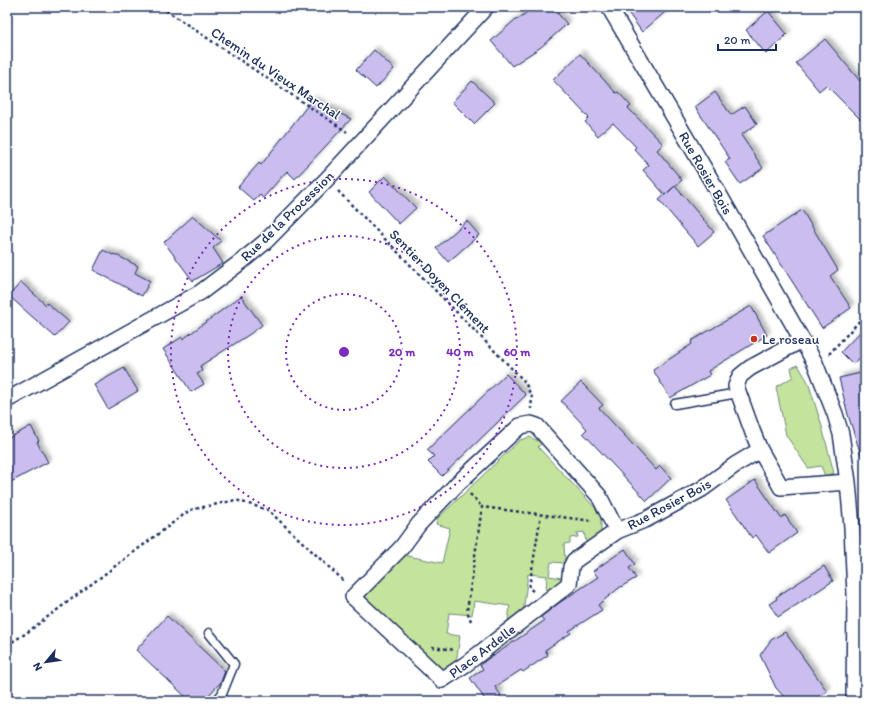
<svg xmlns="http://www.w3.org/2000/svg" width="872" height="708" viewBox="0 0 872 708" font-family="Itim,sans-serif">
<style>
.green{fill:#c4e39c;stroke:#70897d}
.building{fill:#cbbdee;stroke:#1b2f5e;filter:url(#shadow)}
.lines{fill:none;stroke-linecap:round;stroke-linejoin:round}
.lane-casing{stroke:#1b2f5e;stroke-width:11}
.street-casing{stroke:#1b2f5e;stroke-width:18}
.path{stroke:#1b2f5e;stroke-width:2.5;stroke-dasharray:3 3;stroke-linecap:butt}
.lane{stroke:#fff;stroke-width:8}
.street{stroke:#fff;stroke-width:15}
.ring{fill:none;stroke:#7b2cbf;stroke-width:2;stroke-dasharray:2 4}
.poi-dot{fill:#c8321e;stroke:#fff;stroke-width:1.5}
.labels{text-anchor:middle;stroke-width:3;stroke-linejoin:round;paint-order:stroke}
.street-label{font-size:14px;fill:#1b2f5e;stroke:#fff}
.poi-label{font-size:14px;fill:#1b2f5e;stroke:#fff;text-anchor:start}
.centre{fill:#7b2cbf;stroke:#fff;stroke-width:2}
.ring-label{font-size:12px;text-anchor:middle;font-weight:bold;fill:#7b2cbf;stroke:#fff;stroke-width:3;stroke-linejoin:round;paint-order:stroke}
</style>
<defs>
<filter id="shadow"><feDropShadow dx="3.5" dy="-3.5" stdDeviation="2" flood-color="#0004"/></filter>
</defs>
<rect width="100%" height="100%" fill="#fff"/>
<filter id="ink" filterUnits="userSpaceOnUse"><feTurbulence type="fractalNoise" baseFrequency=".025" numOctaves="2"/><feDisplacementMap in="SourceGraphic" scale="8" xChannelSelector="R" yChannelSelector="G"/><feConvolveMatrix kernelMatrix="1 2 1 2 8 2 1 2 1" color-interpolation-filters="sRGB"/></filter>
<g filter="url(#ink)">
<path class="green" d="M798,365L808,382L821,423L834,473L825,476L821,466L808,468L786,435L776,387L793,377L791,368Z
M530,437L542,443L538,447L601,514V536L587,546L584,532L577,533L578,537L570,538V543L564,544L565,562L563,563L551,562L549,576L562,578L560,586L552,591L546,589L547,576L528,574L523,613L511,622L508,621L510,606L474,601L472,615L449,613L446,634L460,636L456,663L449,668L442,671L361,597L403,555L442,563L450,528L436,524L437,519L520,440Z"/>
<path class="building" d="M534,7H552L567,24L541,47L512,66L491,41L517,18L518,19Z
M624,7H671L642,32Z
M768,11L787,34L766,54L746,30Z
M825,39L865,87V124L826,85L819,91L796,63Z
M374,50L394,69L376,88L356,70Z
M580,54L616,93L618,92L631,106L628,108L663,144L657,150L682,180L665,195L643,170L649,165L634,149L636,147L613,123L598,136L585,122L589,118L553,80Z
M472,81L495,103L474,124L452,102Z
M715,92L731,115L745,106L757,124L741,135L763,168L740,184L725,162L730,159L695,107Z
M312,100L351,119L295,179L287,171L263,198L260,195L254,201L238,187L259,163L261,165Z
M385,176L416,208L399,224L369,192Z
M675,186L714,232L698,246L659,200Z
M802,210L838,270L830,276L851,308L822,328L763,236Z
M193,216L221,241L213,248L223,263L193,281L164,242Z
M467,221L479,235L448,262L436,248Z
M103,250L113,255L114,254L138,266L135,273L150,281L142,296L93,270Z
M21,282L46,305L47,303L69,322L55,337L9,296Z
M241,296L262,325L250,334L200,366L202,371L197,374L204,384L191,392L163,349L182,337L183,339Z
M751,306L767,335L708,371L710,375L670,398L653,370L692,344L691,341Z
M865,327V353L853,364L841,352Z
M124,368L138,391L108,409L94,385Z
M865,372V458H862L848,415L839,378Z
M506,374L526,395L442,476L428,462L434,456L427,450Z
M581,382L603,405L599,408L625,436L656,470L660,466L671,478L647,501L583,433L587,429L561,401Z
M31,426L39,441L37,442L48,462L7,484V439Z
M755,480L781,518L785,515L797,533L769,553L756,535L752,538L726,500Z
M625,549L635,564L629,568L636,578L619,588L598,605L602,610L569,631L571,633L545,650L548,655L523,672L521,670L495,687L501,695L492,701H486L470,678L483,669L480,665L493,655V656L544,621L541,617L559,603L598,577L593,571Z
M824,566L833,581L778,617L769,604L777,599L776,597Z
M167,616L225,671L221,682L203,701H190L136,650Z
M785,632L827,691L813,701H790L786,699L776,688L760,655L771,640Z"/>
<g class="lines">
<defs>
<path id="lane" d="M675,404L738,393
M209,633L234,664L222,694L216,701"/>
<path id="street" d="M609,7L711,180L802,340L815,363L835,414L841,434L848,482L852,527L855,595L854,701
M802,340L750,368L740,376L736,386L753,433L760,450L781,487L848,482
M7,400L201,292L242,261L265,242L327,179L486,7
M617,531L599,496L537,426L531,424L520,426L458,483L419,524L402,547L353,597L442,680L466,664L569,584L571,567L574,561L617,531L647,519L702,489L735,465L760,450"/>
</defs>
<use href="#lane" class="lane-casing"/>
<use href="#street" class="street-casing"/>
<path class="path" d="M161,7L347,132
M338,191L525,382L532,398L531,409
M829,354L865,315
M470,494L482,507
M533,591L529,588L541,514
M471,621L467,611L482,507L593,521
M7,645L25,634L190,510L236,500L268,510L345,582
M432,647L455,650"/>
<use href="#lane" class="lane"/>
<use href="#street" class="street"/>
</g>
</g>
<g class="ring">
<circle cx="344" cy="352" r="58"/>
<circle cx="344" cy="352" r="116"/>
<circle cx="344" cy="352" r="173"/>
</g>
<circle class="poi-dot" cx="754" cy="339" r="4"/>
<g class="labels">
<g class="street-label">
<text transform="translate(276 73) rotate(34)" y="5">Chemin du Vieux Marchal</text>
<text transform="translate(706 173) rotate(60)" y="5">Rue Rosier Bois</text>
<text transform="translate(287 216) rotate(-44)" y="5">Rue de la Procession</text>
<text transform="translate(440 281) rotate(46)" y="5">Sentier Doyen Clément</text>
<text transform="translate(669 504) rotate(-28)" y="5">Rue Rosier Bois</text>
<text transform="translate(482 651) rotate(-37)" y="5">Place Ardelle</text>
</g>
<g class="poi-label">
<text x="762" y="344">Le roseau</text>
</g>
</g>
<circle cx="344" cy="352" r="6" class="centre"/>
<g class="ring-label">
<text x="402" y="356">20 m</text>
<text x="460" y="356">40 m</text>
<text x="517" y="356">60 m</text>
</g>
<rect width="872" height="708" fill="none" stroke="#fff" stroke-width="24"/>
<rect x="12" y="12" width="848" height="684" fill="none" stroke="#1b2f5e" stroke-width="1.5" filter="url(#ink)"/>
<g transform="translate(46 662) rotate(241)" stroke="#ffffff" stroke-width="3" paint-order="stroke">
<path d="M0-3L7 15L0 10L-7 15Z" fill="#1b2f5e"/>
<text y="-6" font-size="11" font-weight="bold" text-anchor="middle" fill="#1b2f5e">N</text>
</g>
<path d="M718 44v6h58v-6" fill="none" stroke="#1b2f5e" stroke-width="2"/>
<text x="724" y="44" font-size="12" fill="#1b2f5e" stroke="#ffffff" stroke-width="3" paint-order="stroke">20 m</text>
</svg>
